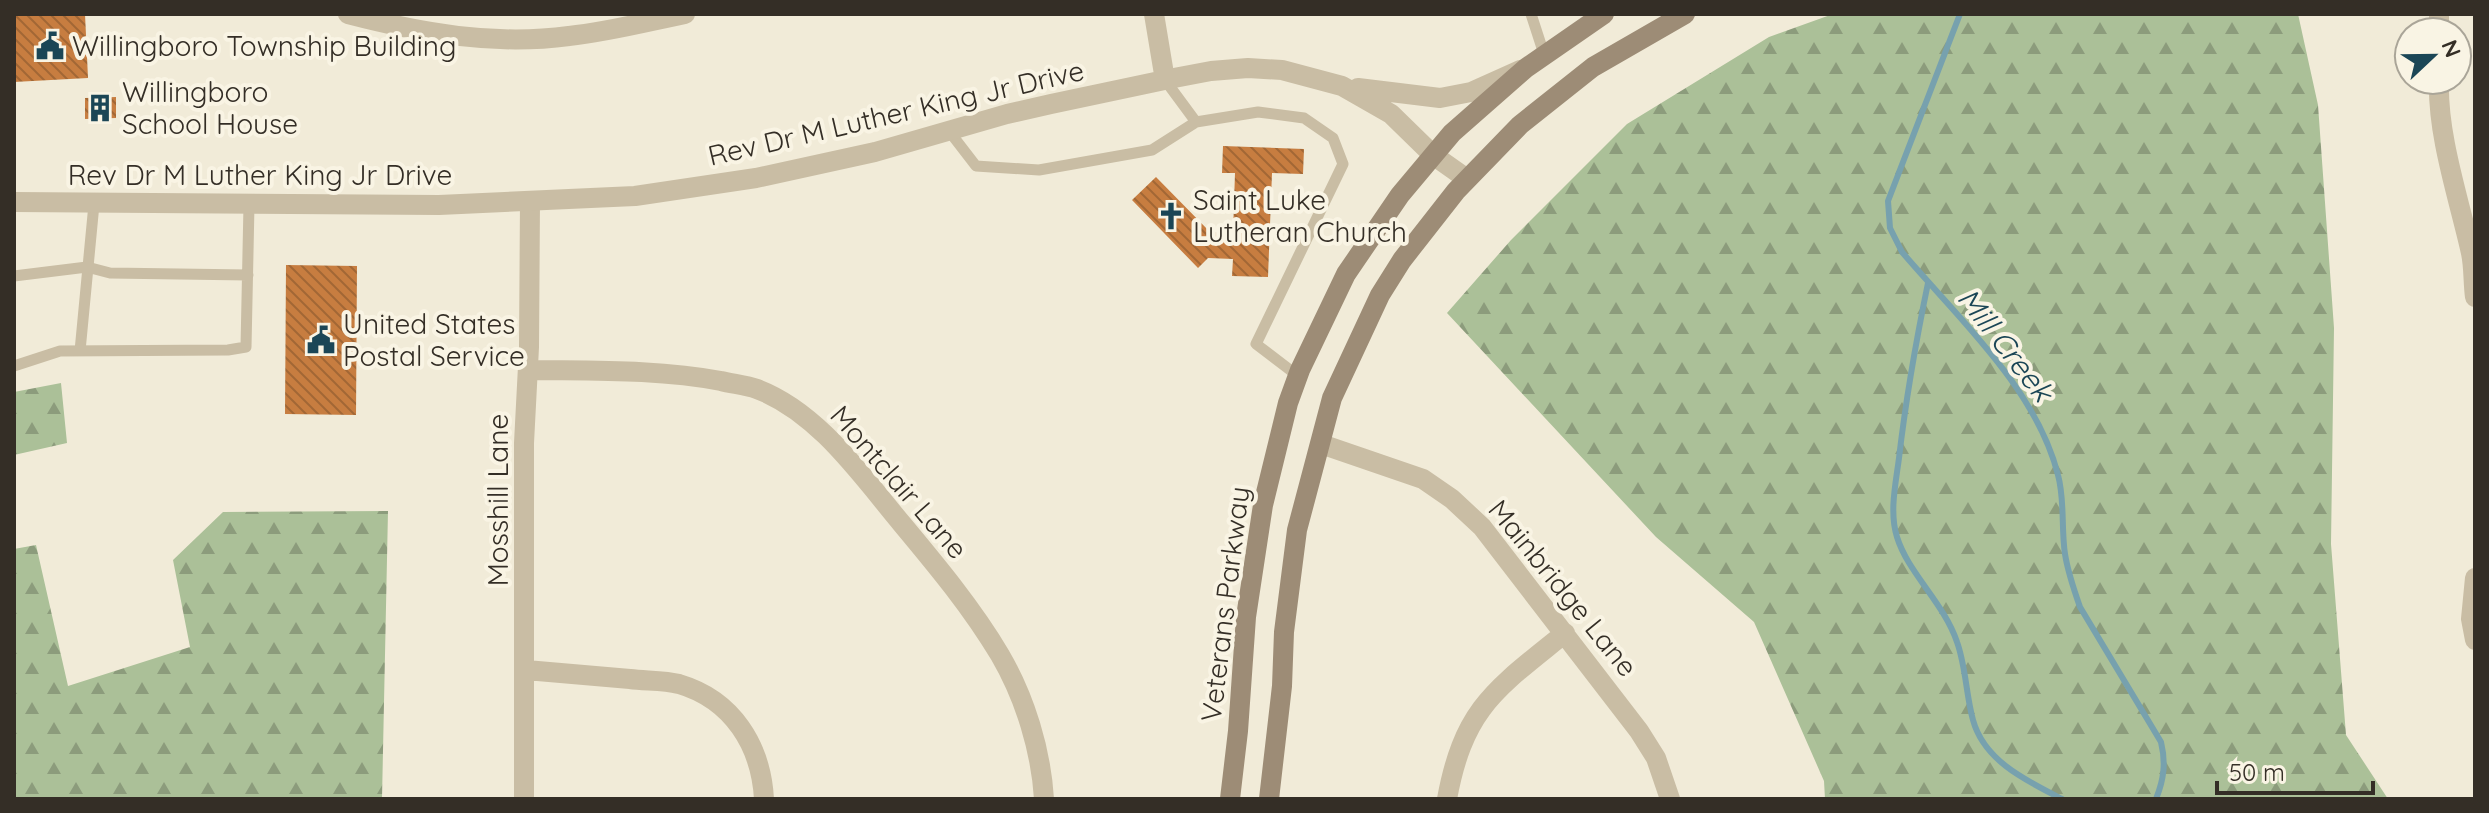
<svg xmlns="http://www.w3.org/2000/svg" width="2489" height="813" viewBox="0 0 2489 813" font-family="Quicksand,sans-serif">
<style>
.forest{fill:url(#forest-firs)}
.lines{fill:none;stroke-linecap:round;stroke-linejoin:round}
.stream{stroke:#77a1ae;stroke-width:6}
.building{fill:url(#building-back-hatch)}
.service{stroke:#c9bda4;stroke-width:11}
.minor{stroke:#c9bda4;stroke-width:20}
.tertiary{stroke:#c9bda4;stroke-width:20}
.secondary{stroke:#9d8c76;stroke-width:20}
.labels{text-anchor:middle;stroke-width:8;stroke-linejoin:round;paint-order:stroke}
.poi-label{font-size:28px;fill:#342e26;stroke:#f9f4e4;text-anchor:start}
.street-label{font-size:28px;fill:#342e26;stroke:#f9f4e4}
.water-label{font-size:30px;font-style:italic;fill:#1b4656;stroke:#f9f4e4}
</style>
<defs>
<pattern id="forest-firs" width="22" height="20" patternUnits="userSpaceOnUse" patternTransform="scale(2)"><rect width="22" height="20" fill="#abc098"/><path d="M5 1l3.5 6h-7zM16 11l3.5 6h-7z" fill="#8c9c7c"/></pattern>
<pattern id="building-back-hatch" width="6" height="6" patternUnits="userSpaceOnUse" patternTransform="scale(2)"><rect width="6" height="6" fill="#c77d40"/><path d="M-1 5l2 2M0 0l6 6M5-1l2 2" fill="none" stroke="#a26735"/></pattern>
</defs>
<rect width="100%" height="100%" fill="#f1ebd8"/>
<path class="forest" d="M1833,14H2298L2318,105L2334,328L2331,544L2346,735L2388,799H1825L1824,781L1754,622L1656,537L1447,313L1511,240L1627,124L1769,37Z
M61,383L67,443L14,455V392Z
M388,511L382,799H14V549L36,545L68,686L190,647L173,560L223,512Z"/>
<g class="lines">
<path class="stream" d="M1960,14L1888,201L1890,228L1902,252C1958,318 2036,388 2058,475C2065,500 2061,528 2065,554C2068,573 2074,590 2080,607L2161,742C2166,763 2164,779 2156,799
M1928,283C1916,341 1906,398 1899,458C1896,482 1889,512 1897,537C1908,573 1944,603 1957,642C1966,667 1966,695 1973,720C1984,761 2027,781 2062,799"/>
</g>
<path class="building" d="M14,14H85L88,78L14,82Z
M116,97V118L85,119V98Z
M1223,146L1304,149L1303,174L1272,173L1268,277L1232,276L1233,259L1208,258L1198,268L1132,200L1156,177L1210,232L1233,233L1235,173H1222Z
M286,265L357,266L356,415L285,414Z"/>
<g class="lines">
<path class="service" d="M1531,14L1544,54
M1165,80L1196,122
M949,131L976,166L1039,170L1152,150L1196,122L1258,112L1304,118L1333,138L1343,164L1256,344L1298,376
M14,276L87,267L110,273L248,275
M80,351L94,204
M14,366L60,351L228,350L246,347L249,205"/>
<path class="minor" d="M348,14C421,33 494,46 569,36C608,32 646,22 685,14
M2439,32V14
M2439,80C2437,135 2459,199 2471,253C2474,267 2473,282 2475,297
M528,370C592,371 658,369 721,381C733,384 746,385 757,389C818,412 861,475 902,524C937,566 972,608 1000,655C1025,698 1041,750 1044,799
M1321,444L1423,479L1452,499L1482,527L1639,731L1656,758L1670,799
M2475,578L2471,619L2475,640
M526,670C560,673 595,676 630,679C645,681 664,680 679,684C733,700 761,746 764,799
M524,799V443L529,347L530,201
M1447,799C1464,707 1496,689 1565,633"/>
<path class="tertiary" d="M1154,14L1165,80
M1358,88L1440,98L1471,92L1520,70
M14,202L439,205L635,196L756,178L875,152L1007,114L1051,104L1174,78L1211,71L1248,68L1282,70L1342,86L1391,114L1433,155L1467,179"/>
<path class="secondary" d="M1230,799L1238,731L1246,617L1263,505L1288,403L1300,370L1346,274L1400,195L1452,133L1526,68L1604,14
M1269,799L1282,686L1284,632L1297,530L1332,398L1380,295L1402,260L1456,191L1520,125L1593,67L1685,14"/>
</g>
<defs>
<symbol id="civic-bare" viewBox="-9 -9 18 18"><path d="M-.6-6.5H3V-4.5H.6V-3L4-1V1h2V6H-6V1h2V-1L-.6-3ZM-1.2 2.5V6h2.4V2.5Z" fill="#1b4656" stroke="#f9f4e4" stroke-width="2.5" paint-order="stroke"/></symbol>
<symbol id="building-bare" viewBox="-9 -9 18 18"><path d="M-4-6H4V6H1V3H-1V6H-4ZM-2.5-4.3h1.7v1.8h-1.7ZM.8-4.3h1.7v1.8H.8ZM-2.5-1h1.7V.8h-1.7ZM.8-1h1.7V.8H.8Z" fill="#1b4656" stroke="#f9f4e4" stroke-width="2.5" paint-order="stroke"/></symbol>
<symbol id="church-bare" viewBox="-9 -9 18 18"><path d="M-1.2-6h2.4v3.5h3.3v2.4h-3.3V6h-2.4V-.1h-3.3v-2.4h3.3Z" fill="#1b4656" stroke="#f9f4e4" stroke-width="2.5" paint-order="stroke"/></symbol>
</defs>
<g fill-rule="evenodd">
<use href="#civic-bare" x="30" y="26" width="40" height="40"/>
<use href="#building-bare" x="80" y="88" width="40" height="40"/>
<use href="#church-bare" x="1151" y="196" width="40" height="40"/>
<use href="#civic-bare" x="301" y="320" width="40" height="40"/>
</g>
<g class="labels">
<g class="poi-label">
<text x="72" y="56">Willingboro Township Building</text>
<text x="122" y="102">Willingboro<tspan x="122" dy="32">School House</tspan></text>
<text x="1193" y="210">Saint Luke<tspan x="1193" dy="32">Lutheran Church</tspan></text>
<text x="343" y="334">United States<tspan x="343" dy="32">Postal Service</tspan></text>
</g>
<g class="street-label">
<text transform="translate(896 113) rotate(-13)" y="10">Rev Dr M Luther King Jr Drive</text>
<text x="260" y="185">Rev Dr M Luther King Jr Drive</text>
<text transform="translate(899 482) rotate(49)" y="10">Montclair Lane</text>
<text transform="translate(498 500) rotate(-90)" y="10">Mosshill Lane</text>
<text transform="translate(1563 588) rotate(51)" y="10">Mainbridge Lane</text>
<text transform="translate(1225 604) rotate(-83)" y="10">Veterans Parkway</text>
</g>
<g class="water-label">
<text transform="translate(2005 345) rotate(52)" y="10">Mill Creek</text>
</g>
</g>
<rect width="2489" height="813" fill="none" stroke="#342e26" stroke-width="32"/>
<g transform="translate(2433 56) rotate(68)"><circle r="38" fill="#f9f4e4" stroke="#aaa598" stroke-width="2"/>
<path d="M0-6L14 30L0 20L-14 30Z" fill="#1b4656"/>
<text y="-12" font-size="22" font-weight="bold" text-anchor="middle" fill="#342e26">N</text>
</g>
<path d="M2217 781v12h156v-12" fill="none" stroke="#342e26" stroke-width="4"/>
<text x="2229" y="781" font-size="24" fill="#342e26" stroke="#f9f4e4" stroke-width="6" paint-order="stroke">50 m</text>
</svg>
